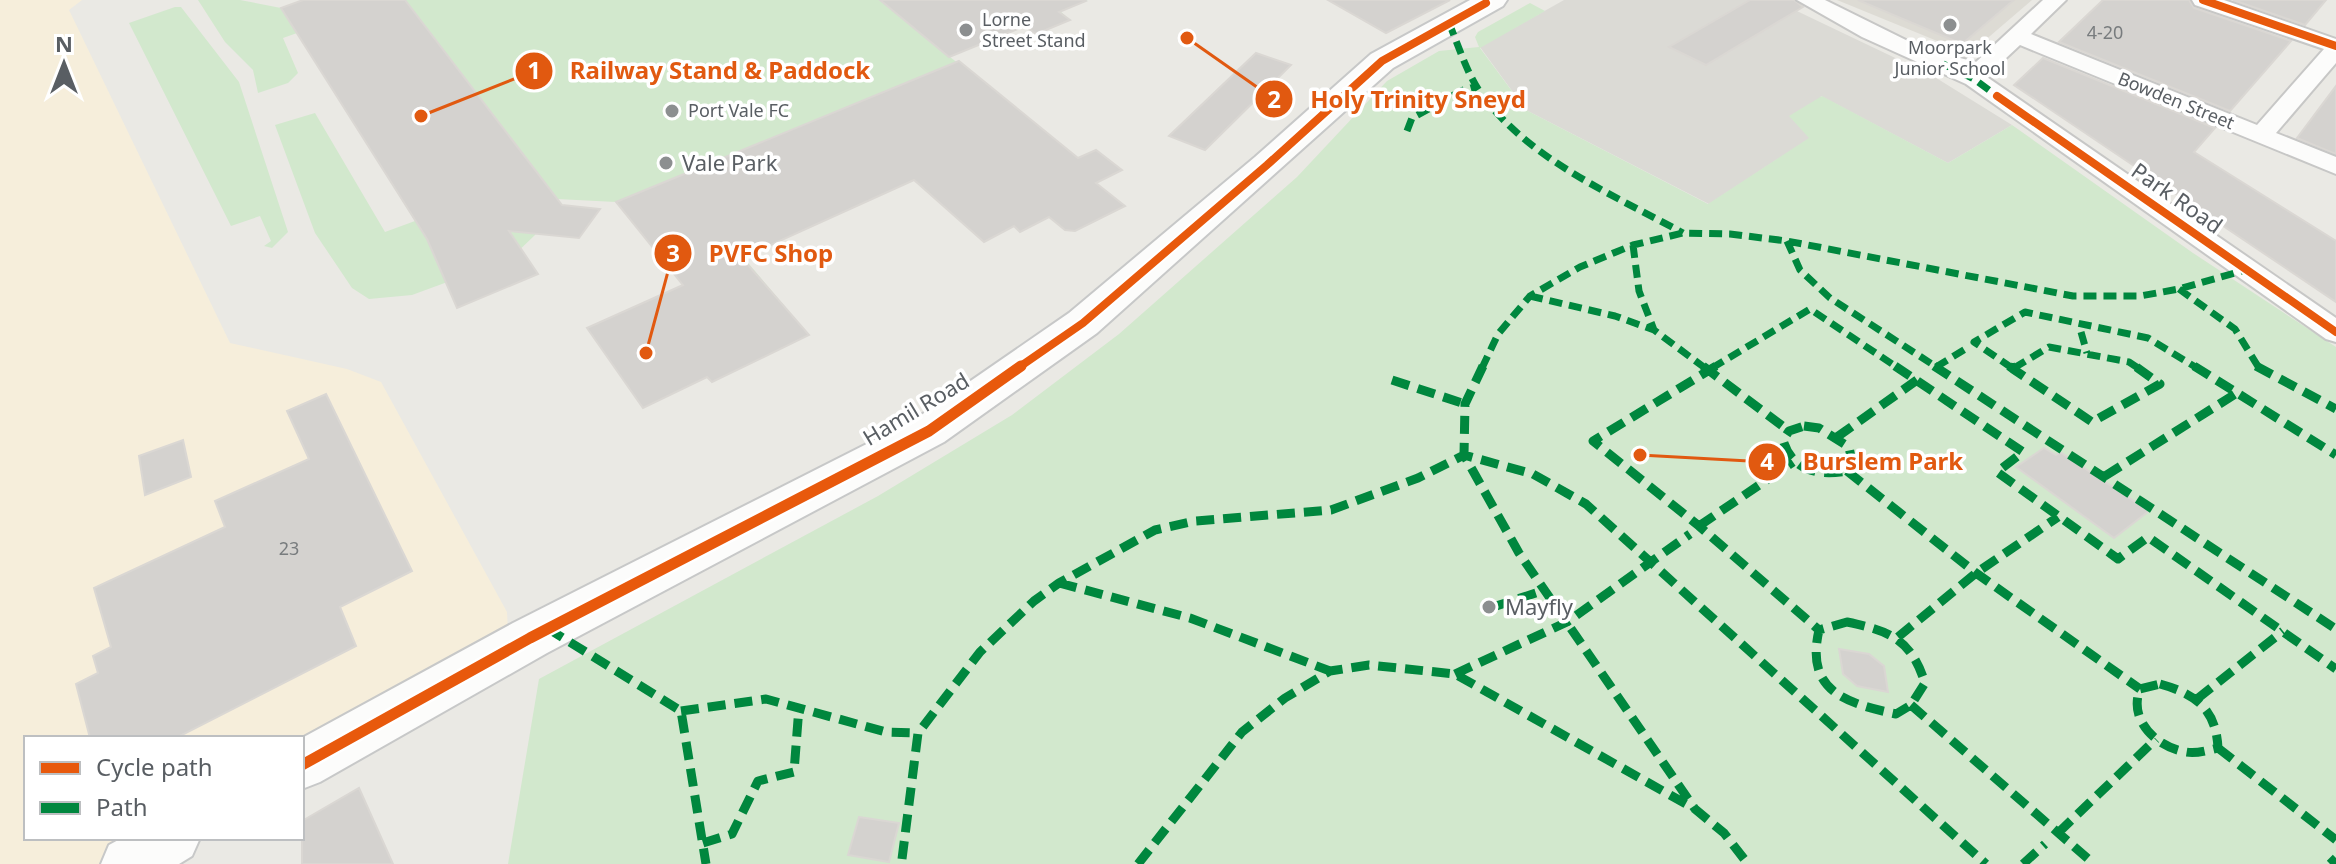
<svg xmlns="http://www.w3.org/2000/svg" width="2336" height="864" viewBox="0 0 2336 864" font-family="'Noto Sans',sans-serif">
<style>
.commercial{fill:#f6eedb}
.industrial{fill:#dbdad5}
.education{fill:#dddbd4}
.green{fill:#d2e8cd}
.building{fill:#d4d2cf;stroke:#dad7d3;stroke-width:2}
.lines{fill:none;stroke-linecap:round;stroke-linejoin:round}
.street-casing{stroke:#c7c7c6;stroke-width:4}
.secondary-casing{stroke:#c7c8c8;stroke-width:4}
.street{fill:#fcfcfb;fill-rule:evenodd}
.secondary{fill:#fcfcfb;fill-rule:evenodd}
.quiet-far1{stroke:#00873e;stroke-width:7;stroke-dasharray:13 7;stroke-linecap:butt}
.quiet{stroke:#00873e;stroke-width:9;stroke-dasharray:18 9;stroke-linecap:butt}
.cycleway-far1-casing{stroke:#fff;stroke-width:12}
.cycleway-casing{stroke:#fff;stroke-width:16}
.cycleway-far1{stroke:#e8590c;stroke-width:8}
.cycleway{stroke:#e8590c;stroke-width:11}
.poi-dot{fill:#8c8f90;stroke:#fff;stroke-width:3}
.labels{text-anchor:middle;stroke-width:7;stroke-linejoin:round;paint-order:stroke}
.far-poi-label{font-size:18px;fill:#595e63;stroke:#fff;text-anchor:start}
.number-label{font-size:18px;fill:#787c7e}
.far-street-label{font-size:18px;fill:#595e63;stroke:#fff}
.poi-label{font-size:22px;fill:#595e63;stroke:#fff;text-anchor:start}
.street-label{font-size:22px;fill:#595e63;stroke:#fff}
.leader{fill:none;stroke:#e15910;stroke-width:3}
.callout-dot{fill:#e15910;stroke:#fff;stroke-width:3}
.mark-label{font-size:24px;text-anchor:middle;font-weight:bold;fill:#fff}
.callout-label{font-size:24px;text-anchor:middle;font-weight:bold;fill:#e15910;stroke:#fff;stroke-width:7;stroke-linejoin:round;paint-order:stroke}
</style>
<rect width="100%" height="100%" fill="#eae9e4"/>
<path class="commercial" d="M0,0H82L69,10L230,343L347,369L381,382L507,612L509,650L302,738H26V838H175L129,864H0Z"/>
<path class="industrial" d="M1564,0H1774L1933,76L2012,125L1948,163L1821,96L1810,138L1709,204L1526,110L1480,47Z"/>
<path class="education" d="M1837,0H2032L1969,54Z"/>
<path class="green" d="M198,0H240L281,8L303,0H1088L1060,11L1070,20L1036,34L1024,26L950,57L1037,125L743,257L809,335L712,382L649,301L683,285L616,202L557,199L535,235L510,259L412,295L369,299L352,288L315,233L275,125L315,113L385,232L415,221L297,33L283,38L298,73L288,83L258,93L253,70L225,42Z
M1530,3L1545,11L1480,48L1526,110L1708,204L1809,138L1789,116L1822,96L1948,163L2012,125L2193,253L2336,347V864H508L539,679L878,496L1012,415L1119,334L1297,177L1387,81L1439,51L1479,47L1475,37L1478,32Z
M175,7H181L239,82L288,232L272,248L264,246L271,241L260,216L231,226L129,23Z"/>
<path class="building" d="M303,0H405L562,205L600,209L579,238L509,231L538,274L457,308L427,239L281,8Z
M880,0H1085L1086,1L1059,12L1070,20L1036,34L1025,26L949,57Z
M1328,0H1450L1386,33Z
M1750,0H1794L1803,7L1706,65L1669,47Z
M1858,0H2014L1962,44Z
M2103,0H2189L2194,8L2291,41L2230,111L2059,42Z
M2233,0H2326L2305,25Z
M1256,53L1291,65L1205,150L1169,136Z
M2043,58L2215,128L2194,152L2336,241V302L2014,85Z
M959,61L1078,158L1096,150L1122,170L1096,183L1125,206L1075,231L1065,230L1049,217L1020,232L1014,226L984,242L914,180L742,258L809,335L712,382L707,377L643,408L587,328L683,285L616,202Z
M2336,86V154L2297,138Z
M326,394L412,571L340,607L356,646L176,738H90L76,684L98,673L93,656L111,647L94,588L225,527L215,501L309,459L287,411Z
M183,440L191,477L145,495L139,456Z
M2044,448L2056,455L2060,452L2149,511L2114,538L2016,467Z
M1839,649L1869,654L1884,666L1888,692L1857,686L1843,674Z
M359,788L393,864H302V821Z
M859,817L899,823L889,862L848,855Z"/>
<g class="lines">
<defs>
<path id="street" d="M1797,0H1825L1924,49L1976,62L2043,0H2066L2031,34L2257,125L2324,49L2195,5L2192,0H2224L2336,39V63L2276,133L2336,157V174L2020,45L1989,74L1984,75L2336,318V342L2326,339L1966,84L1862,37Z"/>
<path id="secondary" d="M1470,0H1507L1503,6L1393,68L1097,333L944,442L547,653L320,782L302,789V738L513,623L914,420L1069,313L1255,157L1371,54Z
M122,838H200L192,856L179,864H101L109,845Z"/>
</defs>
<use href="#street" class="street-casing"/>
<use href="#secondary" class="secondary-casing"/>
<use href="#street" class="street"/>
<use href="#secondary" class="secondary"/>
<path class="quiet-far1" d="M1449,23C1459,47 1467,74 1482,95C1531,161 1614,195 1683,233
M1943,64L1974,79L1997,96
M1407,131L1412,118L1463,90L1477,86
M1787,241L1800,270L1830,298L1938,368
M1633,245L1639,291L1654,330
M2179,289L2235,329L2259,368
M1530,296L1615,316L1654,330L1705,368
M2081,332L2087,353
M1936,367L1967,348
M1482,368L1498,334L1530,296L1580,267L1633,245L1683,233L1730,234L1787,241L2073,296H2140L2179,289L2245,270
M1712,368L1810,309L1898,368
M2012,368L1974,342L2025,312L2148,338L2197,368
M2014,368L2049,347L2129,362L2138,368"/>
<path class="quiet" d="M1483,366L1465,404L1464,455L1519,553L1695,809
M1703,366L1789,431
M1716,366L1593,441L1699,526L1819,630
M1895,366L2023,452L1997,472L2118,559L2148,537L2336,669
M1934,366L2336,629
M2009,366L2013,369
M2017,366L2013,369L2092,422L2160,384L2135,366
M2194,366L2336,455
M2256,366L2336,409
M1392,380L1465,404
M1804,426L1819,428L1849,447L1852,462L1847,471C1818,476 1792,471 1783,440L1789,431Z
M1837,437L1917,380
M1847,471L1976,573L2140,689
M2105,476L2237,393
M1699,526L1793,462
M1059,583L1190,618L1330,671
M1493,607L1545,590
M1847,622C1890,631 1911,639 1925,683L1911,705L1896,714C1845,703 1805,691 1819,630Z
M547,628L681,711L706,864
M1898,637L1976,573L2058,517
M1455,674L1567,622L1690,534
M2160,684C2196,694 2216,709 2218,748C2208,750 2197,754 2186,752C2156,747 2128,720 2140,689Z
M2197,699L2283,631
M1911,705L2094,864
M681,711L766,699L886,732L918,733
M2218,748L2336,840
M2058,833L2156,739
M703,843L732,834L758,781L794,772L799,707
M902,859L918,733L980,652L1034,601L1059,583L1155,530L1195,521L1331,510L1418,478L1464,455L1533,474L1586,504L1986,864
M1138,864L1242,732L1285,698L1330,671L1369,665L1455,674L1695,809L1724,833L1748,864
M2023,864L2045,844
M2330,864L2336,858"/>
<defs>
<path id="cycleway-far1" d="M2203,0L2336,46
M1997,96L2336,332
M1018,368L1083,323L1267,165L1382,61L1486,3"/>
<path id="cycleway" d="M302,765L530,638L929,431L1021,366"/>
</defs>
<use href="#cycleway-far1" class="cycleway-far1-casing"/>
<use href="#cycleway" class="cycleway-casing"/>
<use href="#cycleway-far1" class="cycleway-far1"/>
<use href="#cycleway" class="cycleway"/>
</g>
<g class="poi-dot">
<circle cx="1950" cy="25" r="8"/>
<circle cx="966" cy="30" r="8"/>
<circle cx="672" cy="111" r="8"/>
<circle cx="666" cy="163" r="8"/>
<circle cx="1489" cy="607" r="8"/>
</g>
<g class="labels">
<g class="far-poi-label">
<text x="982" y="26">Lorne<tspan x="982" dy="21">Street Stand</tspan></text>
<text x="1950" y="54" text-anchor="middle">Moorpark<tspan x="1950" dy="21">Junior School</tspan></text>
<text x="688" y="117">Port Vale FC</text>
</g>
<g class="number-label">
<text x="2105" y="39">4-20</text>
<text x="289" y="555">23</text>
</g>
<g class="far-street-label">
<text transform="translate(2176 101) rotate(22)" y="6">Bowden Street</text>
</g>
<g class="poi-label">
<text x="682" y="171">Vale Park</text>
<text x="1505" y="615">Mayfly</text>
</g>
<g class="street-label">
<text transform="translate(2177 198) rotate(35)" y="8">Park Road</text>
<text transform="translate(916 409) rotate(-31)" y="8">Hamil Road</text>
</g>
</g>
<path class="leader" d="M421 116L534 71M1187 38L1274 99M646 353L673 253M1640 455L1767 462"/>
<g class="callout-dot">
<circle cx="421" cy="116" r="8"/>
<circle cx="1187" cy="38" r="8"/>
<circle cx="646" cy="353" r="8"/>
<circle cx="1640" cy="455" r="8"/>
<circle cx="534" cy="71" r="20"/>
<circle cx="1274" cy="99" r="20"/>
<circle cx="673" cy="253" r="20"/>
<circle cx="1767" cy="462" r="20"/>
</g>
<g class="mark-label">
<text x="534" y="79">1</text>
<text x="1274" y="108">2</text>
<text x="673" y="262">3</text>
<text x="1767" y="470">4</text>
</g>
<g class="callout-label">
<text x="720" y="79">Railway Stand &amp; Paddock</text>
<text x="1418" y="108">Holy Trinity Sneyd</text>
<text x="771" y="262">PVFC Shop</text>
<text x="1883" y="470">Burslem Park</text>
</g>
<rect x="24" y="736" width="280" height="104" fill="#ffffff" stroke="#bdbfc1" stroke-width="2"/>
<rect x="40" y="762" width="40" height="12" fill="#e8590c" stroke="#bdbfc1" stroke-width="2"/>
<text x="96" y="776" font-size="24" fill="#595e63">Cycle path</text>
<rect x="40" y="802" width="40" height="12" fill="#00873e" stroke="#bdbfc1" stroke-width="2"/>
<text x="96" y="816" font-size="24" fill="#595e63">Path</text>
<g transform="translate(64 64)" stroke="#ffffff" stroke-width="6" paint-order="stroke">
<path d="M0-6L14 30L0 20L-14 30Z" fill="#595e63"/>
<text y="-12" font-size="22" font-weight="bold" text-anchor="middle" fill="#595e63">N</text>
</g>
</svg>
